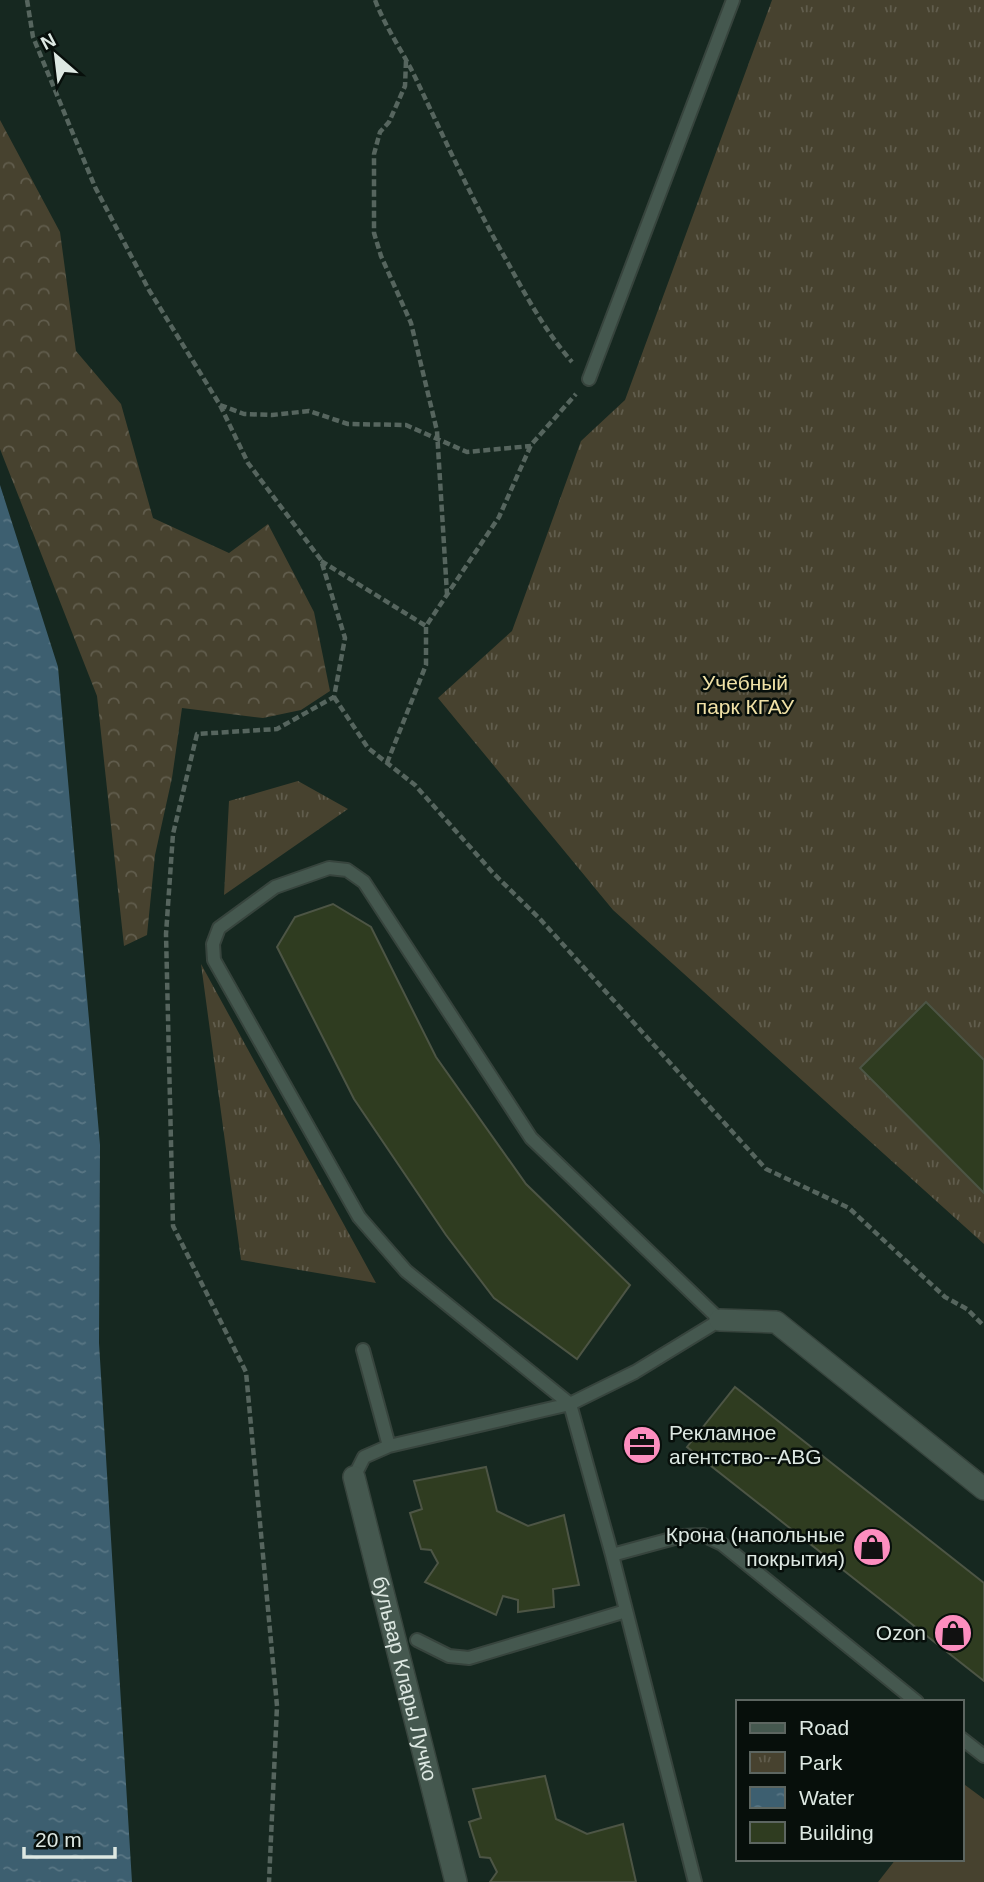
<svg xmlns="http://www.w3.org/2000/svg" width="984" height="1882" viewBox="0 0 984 1882" font-family="Arial,sans-serif">
<style>
.grass{fill:#47422f}
.forest{fill:url(#forest-crowns)}
.park{fill:url(#park-tufts)}
.water{fill:url(#water-ripples)}
.building{fill:#2f3c20;stroke:#4d5545;stroke-width:2}
.lines{fill:none;stroke-linecap:round;stroke-linejoin:round}
.lane-casing{stroke:#37443d;stroke-width:16}
.street-casing{stroke:#37443d;stroke-width:24}
.path{stroke:#56655e;stroke-width:4.5;stroke-dasharray:7 3.5;stroke-linecap:butt}
.lane{stroke:#45584f;stroke-width:12}
.street{stroke:#45584f;stroke-width:21}
.labels{text-anchor:middle;stroke-width:5;stroke-linejoin:round;paint-order:stroke}
.park-label{font-size:21px;fill:#f0e1a6;stroke:#070f0b}
.poi-label{font-size:21px;fill:#dde8e2;stroke:#070f0b;text-anchor:end}
.street-label{font-size:21px;fill:#dde8e2;stroke:#070f0b}
</style>
<defs>
<pattern id="forest-crowns" width="20" height="18" patternUnits="userSpaceOnUse" patternTransform="scale(1.75)"><rect width="20" height="18" fill="#47422f"/><path d="M2 6a3 3 0 1 1 6 0M12 15a3 3 0 1 1 6 0" fill="none" stroke="#615d4d"/></pattern>
<pattern id="park-tufts" width="24" height="20" patternUnits="userSpaceOnUse" patternTransform="scale(1.75)"><rect width="24" height="20" fill="#47422f"/><path d="M3 7l-1-3M5 7V3M7 7l1-3M15 17l-1-3M17 17v-4M19 17l1-3" fill="none" stroke="#615d4d"/></pattern>
<pattern id="water-ripples" width="26" height="14" patternUnits="userSpaceOnUse" patternTransform="scale(1.75)"><rect width="26" height="14" fill="#3d5f70"/><path d="M2 4q2-2 4 0t4 0M15 11q2-2 4 0t4 0" fill="none" stroke="#597684"/></pattern>
</defs>
<rect width="100%" height="100%" fill="#162820"/>
<path class="grass" d="M961,1782L984,1799V1882H878L896,1859H961Z"/>
<path class="forest" d="M0,120L60,232L76,351L121,404L153,518L229,553L268,524L314,612L330,691L301,710L263,718L182,708L172,778L155,855L147,935L124,946L97,696L0,449Z"/>
<path class="park" d="M772,0H984V1244L613,910L438,698L512,631L581,441L625,400Z
M298,781L348,809L224,895L229,801Z
M201,964L376,1283L241,1260Z"/>
<path class="water" d="M0,485L58,667L100,1145L99,1343L132,1882H0Z"/>
<path class="building" d="M333,904L371,927L436,1057L526,1184L630,1285L577,1359L494,1298L446,1235L354,1099L277,947L295,917Z
M926,1002L984,1060V1193L860,1068Z
M735,1387L984,1583V1681L687,1447Z
M486,1467L497,1511L528,1526L564,1515L579,1585L553,1589L554,1607L518,1612V1600L503,1596L496,1615L425,1582L438,1563L431,1550L421,1549L410,1513L422,1509L414,1481Z
M545,1776L556,1819L587,1834L623,1824L636,1882H490L497,1872L490,1858L480,1857L469,1822L481,1818L473,1789Z"/>
<g class="lines">
<defs>
<path id="lane" d="M589,379L733,0
M363,1350L389,1446
M354,1477L364,1457L389,1446L570,1404L635,1372L720,1320L531,1138L364,882L347,870L329,868L275,887L219,928L213,944L214,960L359,1217L406,1271L570,1404L612,1555L695,1882
M612,1555L682,1536L703,1535L722,1544L917,1702
M417,1640L449,1656L469,1658L626,1611
M961,1738L984,1756"/>
<g id="street">
<path d="M720,1320L776,1322L984,1489"/>
<path id="s1" d="M354,1477L456,1882"/>
</g>
</defs>
<use href="#lane" class="lane-casing"/>
<use href="#street" class="street-casing"/>
<path class="path" d="M27,0L33,37L95,187L149,290L220,405L248,463L321,560L345,638L334,697L277,729L197,734L173,834L166,934L173,1226L246,1372L277,1706L269,1882
M375,0C386,29 404,53 417,81C446,142 474,204 508,263C527,298 546,332 572,362
M406,61L405,86L389,122L380,132L374,154V233L381,256L411,323L437,431L447,594
M220,405L244,414L272,415L309,411L348,424L406,425L467,452L531,446
M321,561L426,626
M334,697L368,748L415,785L494,874L540,919L766,1169L849,1208L945,1297L967,1309L984,1326
M387,763L426,665V626L499,517L531,445L576,394"/>
<use href="#lane" class="lane"/>
<use href="#street" class="street"/>
</g>
<defs>
<symbol id="office-disc" viewBox="-11 -11 22 22"><circle r="9.5" fill="#fd8ebf" stroke="#070f0b"/><path d="M-6-3h4V-5.5h4V-3h4V5H-6ZM-1-4.5V-3h2v-1.5ZM-6 0V1H6V0Z" fill="#111"/></symbol>
<symbol id="shop-disc" viewBox="-11 -11 22 22"><circle r="9.5" fill="#fd8ebf" stroke="#070f0b"/><path d="M-5-2.5h2.3a2.7 3.5 0 0 1 5.4 0H5L5.5 6h-11ZM-1.5-2.5h3a1.5 2.3 0 0 0-3 0Z" fill="#111"/></symbol>
</defs>
<g fill-rule="evenodd">
<use href="#office-disc" x="620" y="1423" width="44" height="44"/>
<use href="#shop-disc" x="850" y="1525" width="44" height="44"/>
<use href="#shop-disc" x="931" y="1611" width="44" height="44"/>
</g>
<g class="labels">
<g class="park-label">
<text x="745" y="690">Учебный<tspan x="745" dy="24">парк КГАУ</tspan></text>
</g>
<g class="poi-label">
<text x="669" y="1440" text-anchor="start">Рекламное<tspan x="669" dy="24">агентство--ABG</tspan></text>
<text x="845" y="1542">Крона (напольные<tspan x="845" dy="24">покрытия)</tspan></text>
<text x="926" y="1640">Ozon</text>
</g>
<g class="street-label">
<text dy="7" stroke="none"><textPath href="#s1" startOffset="208">бульвар Клары Лучко</textPath></text>
</g>
</g>
<rect x="736" y="1700" width="228" height="161" fill="#070f0b" stroke="#5d6661" stroke-width="2"/>
<rect x="750" y="1723" width="35" height="10" fill="#45584f" stroke="#5d6661" stroke-width="2"/>
<text x="799" y="1735" font-size="21" fill="#dde8e2">Road</text>
<rect x="750" y="1752" width="35" height="21" fill="url(#park-tufts)" stroke="#5d6661" stroke-width="2"/>
<text x="799" y="1770" font-size="21" fill="#dde8e2">Park</text>
<rect x="750" y="1787" width="35" height="21" fill="url(#water-ripples)" stroke="#5d6661" stroke-width="2"/>
<text x="799" y="1805" font-size="21" fill="#dde8e2">Water</text>
<rect x="750" y="1822" width="35" height="21" fill="#2f3c20" stroke="#5d6661" stroke-width="2"/>
<text x="799" y="1840" font-size="21" fill="#dde8e2">Building</text>
<g transform="translate(56 56) rotate(332)" stroke="#070f0b" stroke-width="5" paint-order="stroke">
<path d="M0-5L12 26L0 18L-12 26Z" fill="#dde8e2"/>
<text y="-10" font-size="19" font-weight="bold" text-anchor="middle" fill="#dde8e2">N</text>
</g>
<path d="M24 1847v10h91v-10" fill="none" stroke="#dde8e2" stroke-width="3.5"/>
<text x="35" y="1847" font-size="21" fill="#dde8e2" stroke="#070f0b" stroke-width="5" paint-order="stroke">20 m</text>
</svg>
